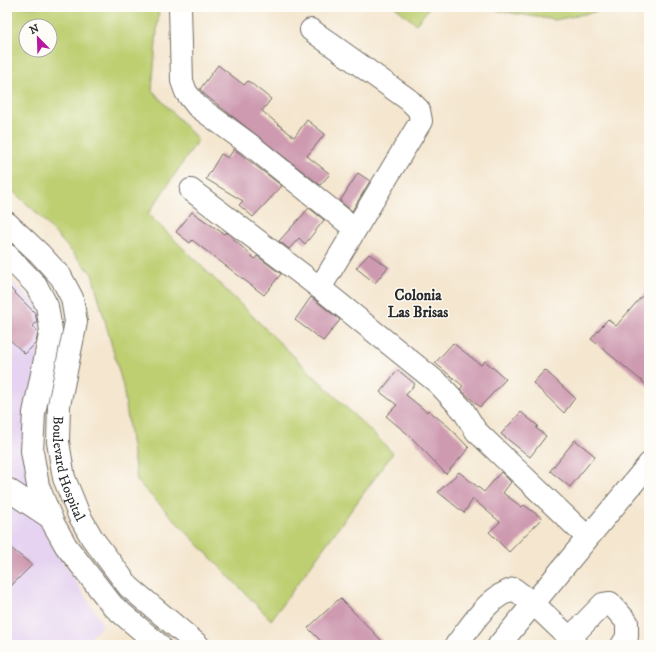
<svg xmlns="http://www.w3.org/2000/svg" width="656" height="652" viewBox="0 0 656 652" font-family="'IM FELL DW Pica',serif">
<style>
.built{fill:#e5d3f1}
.green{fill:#becf72;stroke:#747d4e;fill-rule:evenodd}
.building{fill:#ce9ab0}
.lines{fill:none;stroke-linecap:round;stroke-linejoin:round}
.minor-casing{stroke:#716c64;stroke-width:24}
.major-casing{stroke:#716c64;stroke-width:24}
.minor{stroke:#fff;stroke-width:22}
.major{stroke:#fff;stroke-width:22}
.labels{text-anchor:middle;stroke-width:3;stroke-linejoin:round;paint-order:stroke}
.street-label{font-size:14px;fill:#2b2b2b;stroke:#fdfcf7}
.neighbourhood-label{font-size:15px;font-weight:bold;fill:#2b2b2b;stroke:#fdfcf7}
</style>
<rect width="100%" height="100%" fill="#fdfcf7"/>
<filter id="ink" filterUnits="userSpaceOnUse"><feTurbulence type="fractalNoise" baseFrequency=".025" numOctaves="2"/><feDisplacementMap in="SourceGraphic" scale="8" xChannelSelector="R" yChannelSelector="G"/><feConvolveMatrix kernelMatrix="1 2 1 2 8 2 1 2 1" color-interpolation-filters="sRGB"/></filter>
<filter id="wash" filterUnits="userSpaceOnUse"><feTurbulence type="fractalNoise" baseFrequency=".012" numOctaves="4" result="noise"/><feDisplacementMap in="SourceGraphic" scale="16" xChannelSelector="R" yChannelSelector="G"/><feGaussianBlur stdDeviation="0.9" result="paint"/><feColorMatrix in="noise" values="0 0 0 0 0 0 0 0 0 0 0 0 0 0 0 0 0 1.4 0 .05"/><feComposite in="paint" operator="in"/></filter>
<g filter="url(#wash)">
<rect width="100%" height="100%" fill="#f4e6cf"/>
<path class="built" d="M7,276L42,311L30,488L48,539L103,624L84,645H7Z"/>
<path class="green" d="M7,7H159L152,90L198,140L148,214L393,453L271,620L137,481L123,386L92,274L36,212L7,186ZM26,26H50V50H26Z
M395,7H430L416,24Z
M476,7H618L555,20Z"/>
<g id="blocks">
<path class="building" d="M218,65L244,85L248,81L271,99L262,111L294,137L307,120L325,134L307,156L330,174L320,185L204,94L200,89Z
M234,149L282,186L253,217L239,205L243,201L206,179L221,154L228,158Z
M358,173L370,181L352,211L340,201Z
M309,208L324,220L305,244L299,238L289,249L279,241Z
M192,212L224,234L226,232L255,259L257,256L281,274L264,295L192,240L190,243L176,232Z
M369,254L388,267L375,283L356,268Z
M7,285L35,313L37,322L33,326L38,332L36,343L25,354L7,337Z
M649,288V387L591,339L608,319L616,326Z
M311,297L340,320L323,341L295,320Z
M453,343L481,365L485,361L506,379L480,407L460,389L463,386L435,363Z
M398,370L415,384L406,395L427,412L428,410L449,427L469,448L446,474L410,436L386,416L397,405L380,392Z
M545,370L575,398L564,413L533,383Z
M521,412L538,426L536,428L546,436L530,457L501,434Z
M575,440L595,456L570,487L550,471Z
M459,472L484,492L501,472L511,482L503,493L522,507L524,505L542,518L509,552L489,532L500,522L473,499L464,513L438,492Z
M7,545L32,565L7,590Z
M340,598L386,645H325L308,628Z"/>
</g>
</g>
<g filter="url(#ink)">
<use href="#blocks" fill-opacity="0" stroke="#716c64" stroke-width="1"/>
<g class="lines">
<defs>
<g id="minor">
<path d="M180,7L182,81L186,92L197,106L253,147L355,229"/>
<path d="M311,30L409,100L419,110L421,121L320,288"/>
<path d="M191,190L320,288L439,384L463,410L476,431L587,537"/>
<path id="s1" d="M7,223L40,254L61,277L72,298L76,322L59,405L58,442L64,478L79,515L92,538L129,587L198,645"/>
<path d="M7,255L36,285L47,306L51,330L34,413L32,451L38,486L53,523L66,546L113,606L159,645"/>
<path d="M7,489L51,518"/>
<path d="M570,638L603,604L610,603L627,622V637L622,645"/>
<path d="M456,645C472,625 488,596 514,589L534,604L577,645"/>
</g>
<path id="major" d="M499,645L649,464"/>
</defs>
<use href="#minor" class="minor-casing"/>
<use href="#major" class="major-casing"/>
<use href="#minor" class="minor"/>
<use href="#major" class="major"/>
</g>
</g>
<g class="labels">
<g class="street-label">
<text dy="5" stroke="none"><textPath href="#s1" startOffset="274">Boulevard Hospital</textPath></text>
</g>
<g class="neighbourhood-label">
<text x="418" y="300">Colonia<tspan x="418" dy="17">Las Brisas</tspan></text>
</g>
</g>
<rect width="656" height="652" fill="none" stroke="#fdfcf7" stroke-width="24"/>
<g transform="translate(38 38) rotate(337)"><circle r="19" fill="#fdfcf7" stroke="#a9a8a5"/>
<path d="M0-3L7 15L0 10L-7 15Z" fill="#b5179e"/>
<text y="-6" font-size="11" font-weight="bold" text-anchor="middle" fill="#2b2b2b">N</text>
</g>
</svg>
